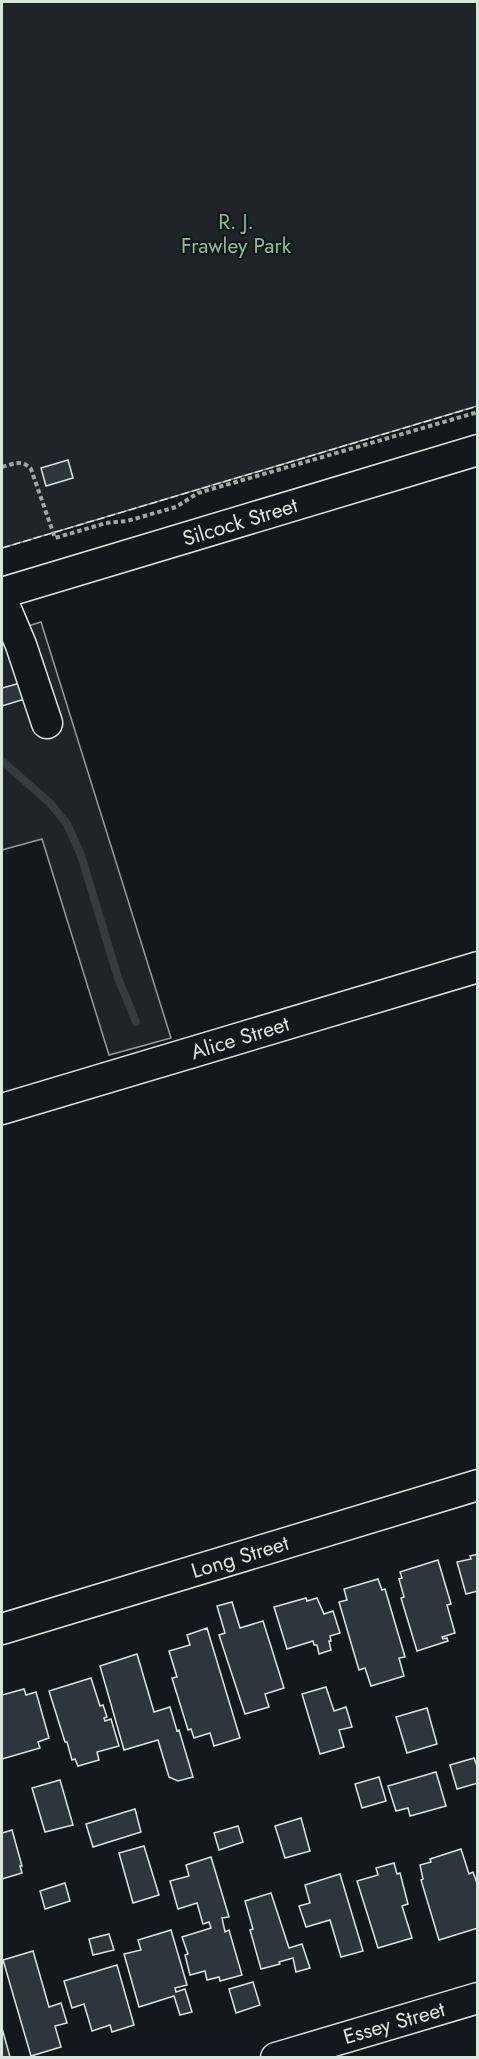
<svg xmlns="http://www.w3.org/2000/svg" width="479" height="2059" viewBox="0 0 479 2059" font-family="Jost,sans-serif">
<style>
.green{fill:#202428;stroke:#939e99;stroke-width:1.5}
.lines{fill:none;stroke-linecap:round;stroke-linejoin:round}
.stream{stroke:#363b3e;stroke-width:8}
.building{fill:#2c363c;stroke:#d8e6dc;stroke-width:1.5}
.minor-casing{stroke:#d8e6dc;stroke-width:33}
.path{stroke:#9da8a2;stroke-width:4;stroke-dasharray:4.5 3;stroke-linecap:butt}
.minor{stroke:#14181c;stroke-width:30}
.fence{stroke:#d8e6dc;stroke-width:1.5;stroke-dasharray:8 3;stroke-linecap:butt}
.labels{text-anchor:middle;stroke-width:4.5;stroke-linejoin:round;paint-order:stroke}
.park-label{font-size:21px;fill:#8ac095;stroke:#14181c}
.street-label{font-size:21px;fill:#d8e6dc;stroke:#14181c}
</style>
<rect width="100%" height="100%" fill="#14181c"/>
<path class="green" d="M2,2H477V406L2,548Z
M41,622L171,1038L109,1055L42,839L2,850V634Z"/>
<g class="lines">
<path class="stream" d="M2,761L50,803L67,824L81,855L118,978L136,1022"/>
</g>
<path class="building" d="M68,460L73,478L46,486L41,468Z
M24,682L28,698L2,706V688Z
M478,1554V1591L466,1594L457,1562L471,1559L470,1556Z
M438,1560L451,1604L447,1605L455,1633L442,1637L443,1639L447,1638L448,1641L417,1651L401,1598L404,1597L399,1579L402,1578L400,1572Z
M378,1579L382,1590L385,1589L405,1657L399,1658L404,1676L371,1686L365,1668L359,1670L339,1602L347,1600L344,1589Z
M306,1598L307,1601L317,1598L324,1614L333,1611L340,1633L330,1636L331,1641H329L331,1650L319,1654L317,1645H314L313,1641L287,1649L274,1607Z
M232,1602L240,1628L263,1621L284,1688L265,1694L269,1707L245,1714L219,1635L225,1633L217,1606Z
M207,1628L240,1738L214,1746L210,1733L194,1738L191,1729L188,1730L172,1678L177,1677L169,1651L190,1645L187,1635Z
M137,1654L154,1712L170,1707L177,1731L179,1730L193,1777L178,1781L169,1777L158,1740L124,1750L100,1666Z
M91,1678L100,1706L103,1705L107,1717L104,1718L105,1721L111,1719L119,1746L97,1752L99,1760L78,1766L75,1759L72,1760L67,1742H65L49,1691Z
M326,1687L334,1711L346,1707L352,1727L339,1730L344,1747L320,1754L302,1694Z
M24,1689L26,1695L36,1692L49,1738L38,1742L40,1748L2,1759V1695Z
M427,1708L437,1744L407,1753L396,1717Z
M474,1758L478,1769V1783L457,1789L450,1765Z
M436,1772L446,1806L410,1816L408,1808L396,1811L388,1786Z
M379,1777L386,1801L362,1808L355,1784Z
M60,1780L73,1825L45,1832L32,1788Z
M135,1809L141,1832L93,1847L86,1824Z
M301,1818L310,1851L285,1858L275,1826Z
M238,1826L243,1842L219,1850L214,1833Z
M12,1830L22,1866H20L22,1873L2,1879V1833Z
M144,1846L159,1895L133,1903L119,1853Z
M461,1849L469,1874L473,1872L478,1886V1928L439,1940L421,1880L423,1879L420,1865L431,1862L430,1859Z
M211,1857L229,1917L222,1918L225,1932L229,1930L242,1975L220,1981L219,1977L207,1980L205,1971L190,1975L185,1955L188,1954L182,1937L211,1928L209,1922L203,1924L197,1903L178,1909L170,1881L189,1876L186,1865Z
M394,1863L397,1874L400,1873L408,1904L402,1906L412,1938L378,1948L357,1881L378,1875L376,1868Z
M340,1874L363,1951L341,1957L330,1920L306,1927L299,1906L310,1903L305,1885Z
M65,1883L70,1901L45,1909L40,1891Z
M271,1893L289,1948L302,1944L310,1968L296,1972L293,1958L279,1962L280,1964L261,1969L250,1930L253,1929L245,1901Z
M171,1930L187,1985L175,1988L176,1992L185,1989L192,2012L180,2015L174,1996L139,2007L124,1954L141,1950L138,1940Z
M109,1934L114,1950L93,1955L89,1939Z
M33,1951L49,2007L61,2003L67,2023L55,2026L61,2047L31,2056L3,1960Z
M117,1965L134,2025L112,2032L110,2025L92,2031L84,2004L72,2008L64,1981Z
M253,1982L260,2005L236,2013L229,1989Z
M2,2028L10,2057L8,2058H2Z"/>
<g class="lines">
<defs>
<path id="minor" d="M2,593L478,450
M2,600L21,645L47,723
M2,1109L478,967
M2,1629L478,1485
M276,2058L478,1998"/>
</defs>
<use href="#minor" class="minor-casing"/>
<path class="path" d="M2,467C13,464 22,459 31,469L55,538L106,523L127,521L176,507L198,493L478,412"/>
<use href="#minor" class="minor"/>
<path class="fence" d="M2,548L478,406"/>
</g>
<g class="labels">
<g class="park-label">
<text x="236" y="229">R. J.<tspan x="236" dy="24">Frawley Park</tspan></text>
</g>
<g class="street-label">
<text transform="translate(240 522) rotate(-17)" y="7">Silcock Street</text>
<text transform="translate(240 1038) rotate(-17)" y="7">Alice Street</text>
<text transform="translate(240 1557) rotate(-17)" y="7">Long Street</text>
<text transform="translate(394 2023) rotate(-16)" y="7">Essey Street</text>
</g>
</g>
<rect width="479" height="2059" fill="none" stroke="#d8e6dc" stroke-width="6"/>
</svg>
